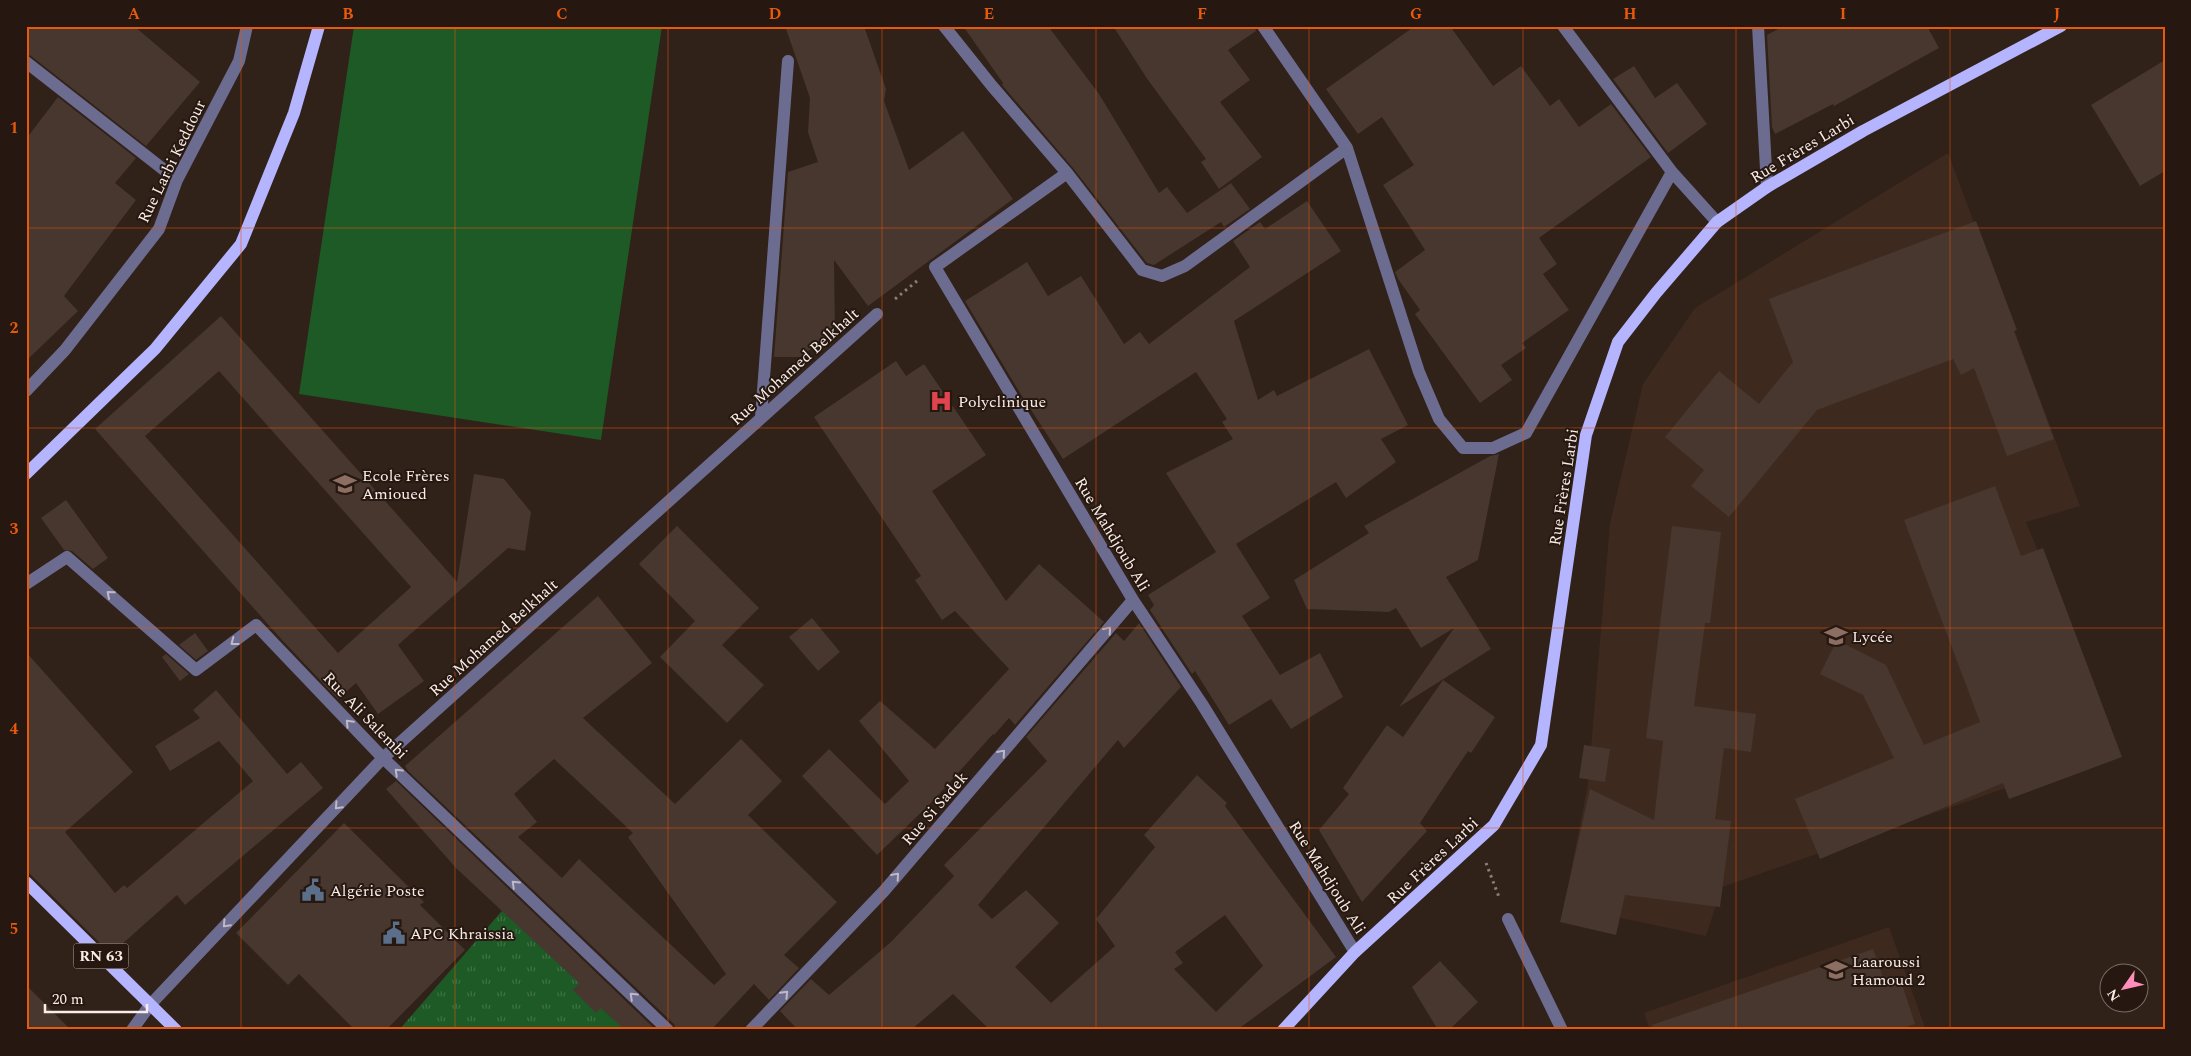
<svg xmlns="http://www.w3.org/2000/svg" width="2191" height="1056" viewBox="0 0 2191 1056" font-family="Spectral,serif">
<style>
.built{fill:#3e291e}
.grass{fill:url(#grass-tufts)}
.pitch{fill:#1d5a26}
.building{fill:#47372e;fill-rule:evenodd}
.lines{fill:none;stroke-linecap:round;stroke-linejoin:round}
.path{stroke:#8a7d76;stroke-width:3;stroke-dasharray:2.5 4;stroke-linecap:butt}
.minor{stroke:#6c6c90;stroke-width:12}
.major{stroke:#b5b4fe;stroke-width:12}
.oneway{stroke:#c0b9c4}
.grid{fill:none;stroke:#e8590c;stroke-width:1;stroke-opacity:0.55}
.labels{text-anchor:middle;stroke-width:4;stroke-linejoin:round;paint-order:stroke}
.shield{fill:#261810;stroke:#b9ada6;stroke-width:1}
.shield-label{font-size:15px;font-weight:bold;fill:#f8ede7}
.street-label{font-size:16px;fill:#f8ede7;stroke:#261810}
.poi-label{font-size:16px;fill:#f8ede7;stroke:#261810;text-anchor:start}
.neatline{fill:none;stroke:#e8590c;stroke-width:2}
.grid-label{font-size:16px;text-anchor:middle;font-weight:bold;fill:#e8590c}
</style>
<defs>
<pattern id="grass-tufts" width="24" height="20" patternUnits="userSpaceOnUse" patternTransform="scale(1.25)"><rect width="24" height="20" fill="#1d5a26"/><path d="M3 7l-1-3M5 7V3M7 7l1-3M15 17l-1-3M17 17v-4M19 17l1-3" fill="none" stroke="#3f7246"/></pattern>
</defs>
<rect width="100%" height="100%" fill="#302119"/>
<path class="built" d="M1948,153L2080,506L2026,522L2118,749L1722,887L1706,936L1564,906L1588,784L1610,523L1643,384L1695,308Z
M1889,927L1926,1030H1650L1644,1013Z"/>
<path class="grass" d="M513,898L646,1030H399Z"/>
<path class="pitch" d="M354,26H662L601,440L299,394Z"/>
<path class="building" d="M26,26H134L200,82L146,146L31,56L26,54Z
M785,26H864L886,89L884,101L909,170L963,131L1013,199L868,306L834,260L835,331L800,357H774L788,172L818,162L808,132L810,98Z
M963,26H1048L1099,94L1159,193L1167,187L1187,213L1231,183L1250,209L1224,227L1221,222L1154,265L1147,263L1073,168L1002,85L1003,83Z
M1113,26H1255L1256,31L1228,50L1250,80L1220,102L1262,157L1219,189L1201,162L1206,159L1148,80Z
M1415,26H1450L1493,86L1521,66L1550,106L1559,99L1579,127L1611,104L1651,157L1539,238L1557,264L1543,274L1569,310L1522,343L1526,348L1501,365L1512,380L1480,403L1415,314L1420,310L1398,279L1395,272L1425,250L1383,185L1414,165L1382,117L1358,134L1326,89Z
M1784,26H1927L1939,48L1834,106L1833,104L1775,134L1772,127L1767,35Z
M2165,60V171L2140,186L2091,105Z
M1634,66L1655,98L1677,83L1707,124L1668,153L1613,79Z
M58,97L136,158L115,183L136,200L64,296L78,311L26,361V139Z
M1307,201L1341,251L1234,321L1258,400L1274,390L1277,396L1369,349L1408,425L1381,439L1396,462L1346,498L1336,482L1236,544L1270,598L1242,616L1280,675L1320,653L1343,697L1291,729L1271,699L1229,725L1195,671L1192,674L1150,610L1154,605L1148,595L1216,552L1166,473L1233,439L1222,422L1227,419L1196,372L1063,459L1020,393L965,301L1027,262L1048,296L1081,276L1124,344L1140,332L1149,344L1250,267L1233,241L1260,222L1265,229Z
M1976,221L2017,330L2014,331L2054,439L2007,456L1974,368L1961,375L1953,359L1817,410L1729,517L1691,486L1704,470L1665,437L1719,371L1759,404L1793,362L1769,299Z
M221,316L457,582L474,474L504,479L531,512L525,551L508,548L398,645L424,681L378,714L356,683L338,699L282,640L95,429ZM219,371L411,587L338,653L145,436Z
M896,361L906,376L924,364L986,455L932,491L1006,601L1039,564L1104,622L1015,725L1009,718L994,735L993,734L932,802L877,855L802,776L829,749L885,804L909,781L859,721L880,701L935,749L1009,669L955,611L942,620L915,580L921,576L814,417Z
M1499,454L1478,560L1446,577L1491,649L1399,707L1454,628L1421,648L1396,608L1389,612L1307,609L1294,580L1369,533L1364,526L1490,456Z
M1995,486L2021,556L2043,548L2122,757L2009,799L2003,783L1820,859L1795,799L1894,758L1863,695L1820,674L1837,640L1886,665L1924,745L1980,722L1904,520Z
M66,500L108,558L93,569L72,551L64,550L41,518Z
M677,526L759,608L722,645L764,685L727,723L660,657L695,621L639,564Z
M1672,526L1721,532L1710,623H1705L1694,706L1756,714L1751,752L1724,748L1715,819L1731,821L1720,907L1625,895L1616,935L1560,922L1590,789L1654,820L1663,741L1646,738Z
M598,596L652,663L583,718L675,804L741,739L782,781L748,815L837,902L784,955L799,968L769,1000L754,984L711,1030H676L674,1024L408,771L405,766ZM554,759L633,833L628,837L726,974L714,985L579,859L562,878L518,837L537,822L514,794Z
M812,618L840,652L818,671L789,637Z
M1139,623L1181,687L1124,748L1118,740L978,905L992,919L1026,890L1059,923L1015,967L1051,1003L1115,946L1096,919L1155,847L1144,835L1197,775L1227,803L1225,806L1336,957L1237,1030H990L953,994L911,1030H798L780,1011L811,979L829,995L891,942L954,876L944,865L1047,761L1026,737L1116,633L1124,641ZM1225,915L1263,966L1216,1012L1174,969L1183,963L1175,952Z
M195,633L208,651L196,660L179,645Z
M26,652L133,772L65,832L115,893L124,885L127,888L253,781L219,741L170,771L155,746L200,718L193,710L216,690L287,774L301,762L323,788L185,905L177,895L111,954L26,870Z
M166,654L189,674L180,681L162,657Z
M1443,680L1495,717L1471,753L1468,751L1420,823L1427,831L1362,902L1319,830L1349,794L1343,788L1387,725L1403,737Z
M1584,745L1610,749L1605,782L1579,778Z
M396,781L656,1030H625L601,1008L596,1013L573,990L579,983L456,868L386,789Z
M344,823L424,902L420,905L465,950L386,1030H355L299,974L288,985L236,933Z
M1873,949L1885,983L1900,978L1915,1024L1898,1030H1653L1652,1025Z
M1440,961L1478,1002L1449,1030H1438L1412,987Z
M26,985L71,1030H26Z"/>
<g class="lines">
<path class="path" d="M895,299L917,281
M1486,863L1499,897"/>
<path class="minor" d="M944,26L992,86L1067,173L1142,270L1162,276L1185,266L1347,148
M1263,26L1347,148L1419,372L1439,419L1463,448H1493L1526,433L1672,172L1563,26
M1758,26L1767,187
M26,62L177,180
M1672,172L1717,222
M1067,173L935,267L1133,600L1202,704L1355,952
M26,391L65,350L159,229L177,180L239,61L247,26
M761,417L788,61
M26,584L67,557L196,670L256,625L383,758L668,1030
M1508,919L1562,1030
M132,1030L150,1005L383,758L877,314
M751,1030L884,891L1133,600"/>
<path class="major" d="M26,474L155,349L241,244L294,113L319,26
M26,882L176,1030
M1283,1030L1355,952L1494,825L1541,745L1586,435L1618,342L1656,293L1717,222L1767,187L1863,131L2061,26"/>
</g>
<defs><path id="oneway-chevron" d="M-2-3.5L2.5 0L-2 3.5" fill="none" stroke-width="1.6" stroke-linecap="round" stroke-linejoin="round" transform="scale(1.25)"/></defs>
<g class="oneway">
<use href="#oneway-chevron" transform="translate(110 594) rotate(-139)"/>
<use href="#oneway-chevron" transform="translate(1108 630) rotate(-49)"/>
<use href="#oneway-chevron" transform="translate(234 642) rotate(143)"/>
<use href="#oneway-chevron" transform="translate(349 723) rotate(-134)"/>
<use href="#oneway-chevron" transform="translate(1002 753) rotate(-49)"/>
<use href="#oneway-chevron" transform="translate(398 772) rotate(-136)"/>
<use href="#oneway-chevron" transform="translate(338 806) rotate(133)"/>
<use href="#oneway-chevron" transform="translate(896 876) rotate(-49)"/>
<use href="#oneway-chevron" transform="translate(515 884) rotate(-136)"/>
<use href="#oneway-chevron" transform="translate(226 924) rotate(133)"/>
<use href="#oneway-chevron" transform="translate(785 994) rotate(-46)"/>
<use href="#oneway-chevron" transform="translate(633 996) rotate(-136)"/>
</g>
<path class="grid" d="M241,26V1030M455,26V1030M668,26V1030M882,26V1030M1096,26V1030M1309,26V1030M1523,26V1030M1736,26V1030M1950,26V1030M26,228H2165M26,428H2165M26,628H2165M26,828H2165"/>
<defs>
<symbol id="hospital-bare" viewBox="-9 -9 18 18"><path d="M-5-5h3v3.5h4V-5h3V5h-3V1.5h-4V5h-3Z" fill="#e0444e" stroke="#261810" stroke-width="2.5" paint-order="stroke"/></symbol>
<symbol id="school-bare" viewBox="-9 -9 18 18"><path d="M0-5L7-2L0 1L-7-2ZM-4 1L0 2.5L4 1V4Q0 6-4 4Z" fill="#8d6e63" stroke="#261810" stroke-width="2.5" paint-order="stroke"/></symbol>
<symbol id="civic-bare" viewBox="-9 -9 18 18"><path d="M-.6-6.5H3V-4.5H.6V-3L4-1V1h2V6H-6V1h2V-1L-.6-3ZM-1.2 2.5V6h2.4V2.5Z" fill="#5c6f8a" stroke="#261810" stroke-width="2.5" paint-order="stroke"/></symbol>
</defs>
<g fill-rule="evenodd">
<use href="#hospital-bare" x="925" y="385" width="32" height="32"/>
<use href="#school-bare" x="329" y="468" width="32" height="32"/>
<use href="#school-bare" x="1820" y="620" width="32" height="32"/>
<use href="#civic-bare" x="297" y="874" width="32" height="32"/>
<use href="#civic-bare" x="378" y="917" width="32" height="32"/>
<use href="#school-bare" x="1820" y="954" width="32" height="32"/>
</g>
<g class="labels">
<rect class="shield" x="73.5" y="943.5" width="55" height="25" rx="4"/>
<g class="shield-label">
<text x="101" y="961">RN 63</text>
</g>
<g class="street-label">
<text transform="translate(1802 148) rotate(-31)" y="6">Rue Frères Larbi</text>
<text transform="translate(171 161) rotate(-64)" y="6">Rue Larbi Keddour</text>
<text transform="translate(794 366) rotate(-42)" y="6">Rue Mohamed Belkhalt</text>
<text transform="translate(1563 487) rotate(-81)" y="6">Rue Frères Larbi</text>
<text transform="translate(1113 534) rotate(59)" y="6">Rue Mahdjoub Ali</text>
<text transform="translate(493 637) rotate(-42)" y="6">Rue Mohamed Belkhalt</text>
<text transform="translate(366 715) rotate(46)" y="6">Rue Ali Salembi</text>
<text transform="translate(934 808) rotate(-49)" y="6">Rue Si Sadek</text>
<text transform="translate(1432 860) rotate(-43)" y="6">Rue Frères Larbi</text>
<text transform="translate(1328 877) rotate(58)" y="6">Rue Mahdjoub Ali</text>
</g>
<g class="poi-label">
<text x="958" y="407">Polyclinique</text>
<text x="362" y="481">Ecole Frères<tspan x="362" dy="18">Amioued</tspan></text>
<text x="1852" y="642">Lycée</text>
<text x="330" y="896">Algérie Poste</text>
<text x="410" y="939">APC Khraissia</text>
<text x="1852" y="967">Laaroussi<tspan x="1852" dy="18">Hamoud 2</tspan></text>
</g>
</g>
<rect width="2191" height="1056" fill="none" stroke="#261810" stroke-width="55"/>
<g transform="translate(2124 988) rotate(236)"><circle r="24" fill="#261810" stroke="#7a6d66"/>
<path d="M0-4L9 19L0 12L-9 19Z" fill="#ff8eba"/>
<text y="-8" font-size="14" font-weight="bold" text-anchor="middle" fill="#f8ede7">N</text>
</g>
<path d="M45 1004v8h102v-8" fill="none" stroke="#f8ede7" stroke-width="2.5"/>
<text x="52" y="1004" font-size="15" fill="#f8ede7" stroke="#261810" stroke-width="4" paint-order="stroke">20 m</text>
<rect x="28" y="28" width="2136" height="1000" class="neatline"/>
<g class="grid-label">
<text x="134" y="19">A</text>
<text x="348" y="19">B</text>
<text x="562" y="19">C</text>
<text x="775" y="19">D</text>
<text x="989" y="19">E</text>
<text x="1202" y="19">F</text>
<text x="1416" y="19">G</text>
<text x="1630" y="19">H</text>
<text x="1843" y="19">I</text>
<text x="2057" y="19">J</text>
<text x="14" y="133">1</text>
<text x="14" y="333">2</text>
<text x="14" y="534">3</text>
<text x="14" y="734">4</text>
<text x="14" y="934">5</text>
</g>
</svg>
